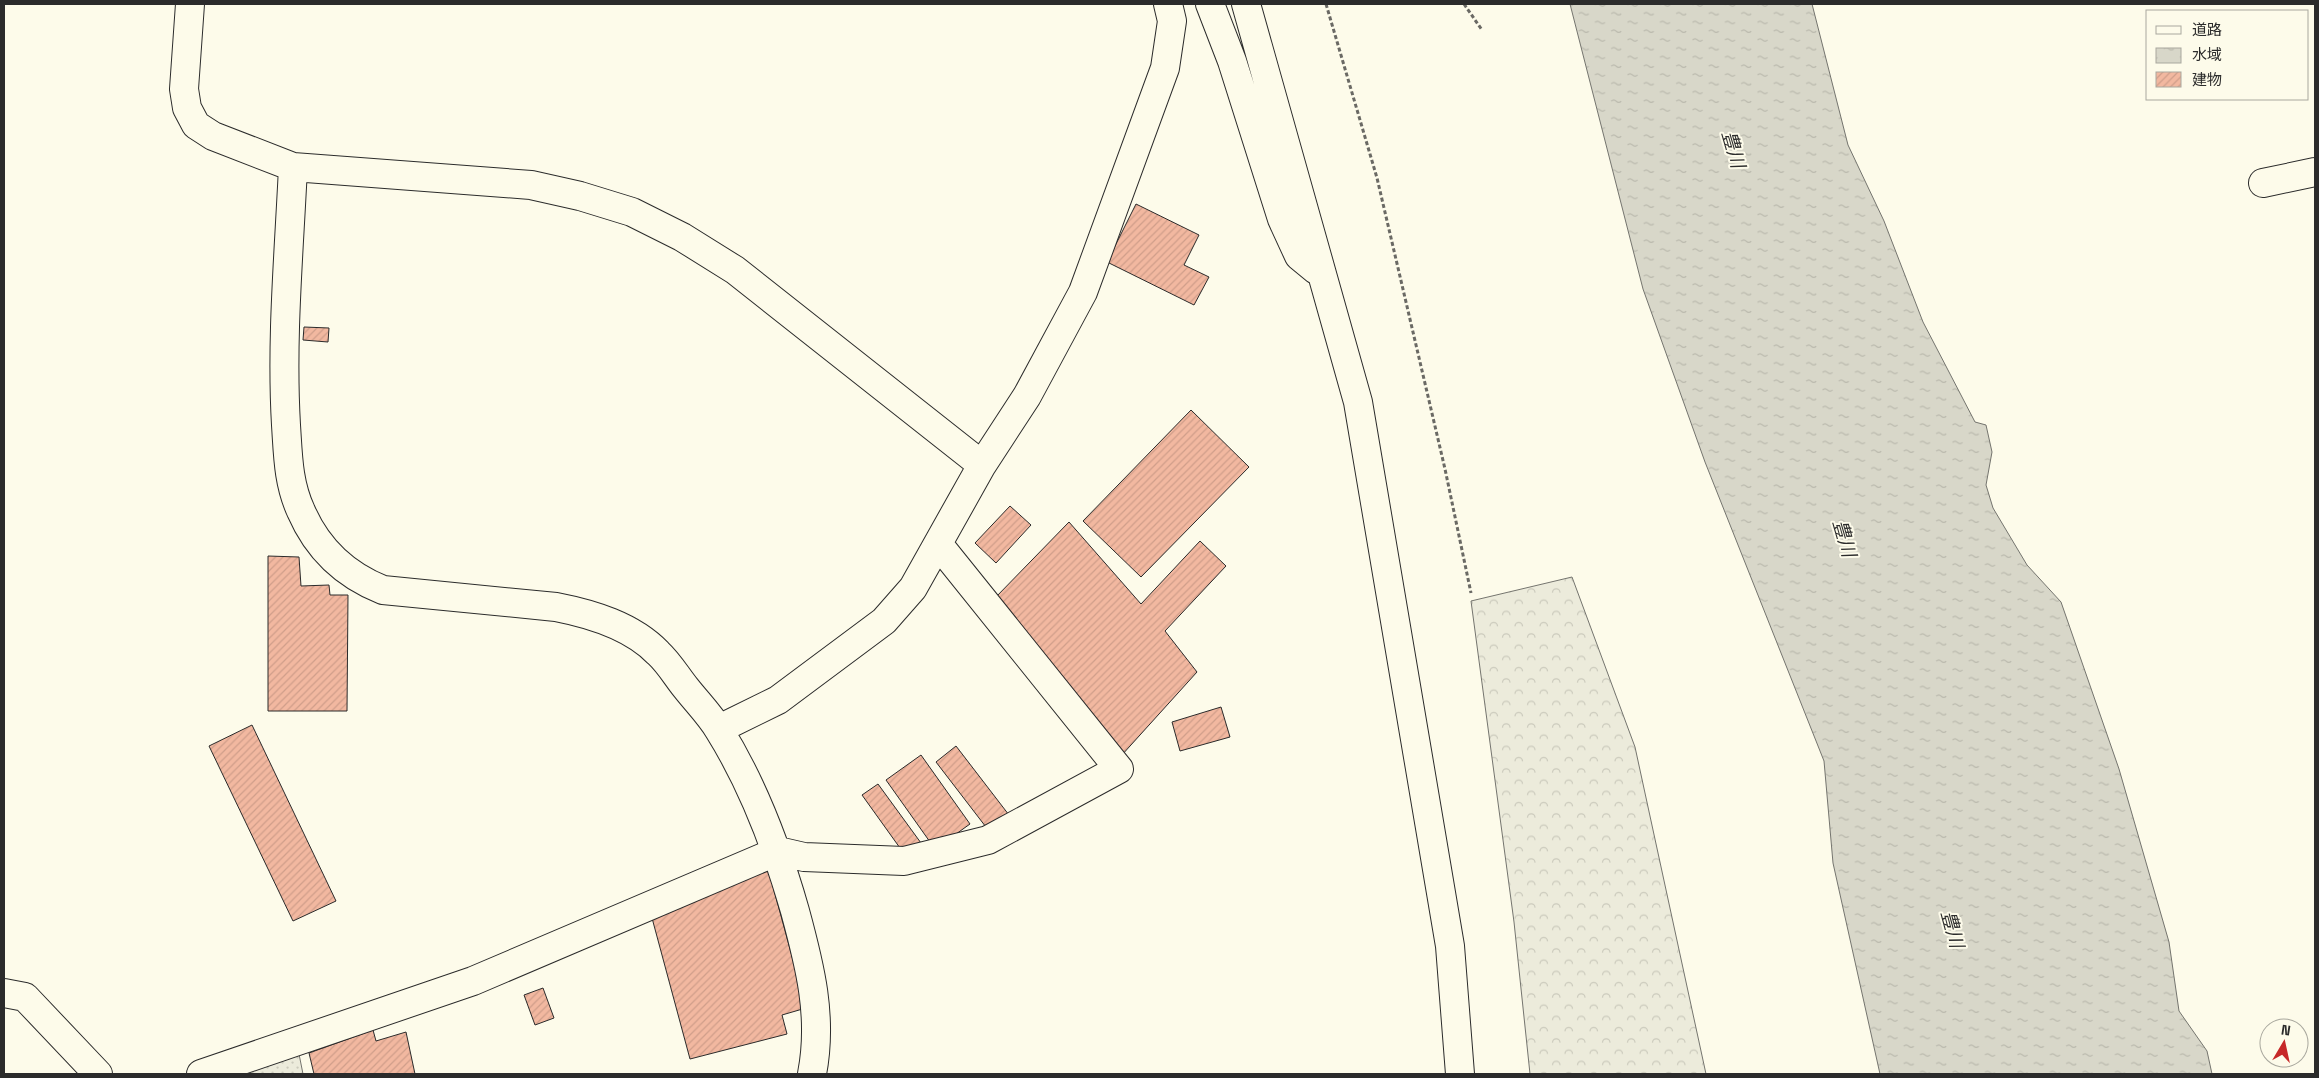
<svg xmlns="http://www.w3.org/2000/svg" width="2319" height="1078" viewBox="0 0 2319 1078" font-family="'Space Grotesk','Noto Sans JP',sans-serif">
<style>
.grass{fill:url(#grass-dots);stroke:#74746e}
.forest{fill:url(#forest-crowns);stroke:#74746e}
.water{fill:url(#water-ripples);stroke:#74746e}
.building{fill:url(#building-hatch);stroke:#2b2b2b}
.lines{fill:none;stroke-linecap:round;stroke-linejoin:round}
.minor-casing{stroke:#2b2b2b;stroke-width:30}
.path{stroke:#6a6964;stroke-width:3;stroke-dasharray:4 2.5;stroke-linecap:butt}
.minor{stroke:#fdfbea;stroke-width:28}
.labels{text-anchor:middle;stroke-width:4;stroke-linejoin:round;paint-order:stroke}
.water-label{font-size:19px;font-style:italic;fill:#2b2b2b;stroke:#fdfbea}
</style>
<defs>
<pattern id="grass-dots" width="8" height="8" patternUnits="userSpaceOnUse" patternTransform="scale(1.25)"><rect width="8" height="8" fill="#ecebdb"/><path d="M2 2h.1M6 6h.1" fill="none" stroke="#cbcabc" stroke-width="1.8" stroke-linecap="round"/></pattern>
<pattern id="forest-crowns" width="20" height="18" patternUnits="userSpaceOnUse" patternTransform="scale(1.25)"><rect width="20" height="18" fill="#ecebdb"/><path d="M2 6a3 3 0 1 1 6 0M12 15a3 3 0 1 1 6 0" fill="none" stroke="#cbcabc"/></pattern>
<pattern id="water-ripples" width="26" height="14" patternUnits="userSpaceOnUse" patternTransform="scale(1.25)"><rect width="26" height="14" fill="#d8d7c9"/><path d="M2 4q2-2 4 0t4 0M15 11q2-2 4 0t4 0" fill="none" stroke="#bab9ad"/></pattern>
<pattern id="building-hatch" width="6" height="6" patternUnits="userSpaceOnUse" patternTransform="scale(1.25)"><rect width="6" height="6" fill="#f2b8a0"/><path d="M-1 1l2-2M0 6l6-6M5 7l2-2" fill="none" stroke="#d09e8a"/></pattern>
</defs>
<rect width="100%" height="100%" fill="#fdfbea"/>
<path class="grass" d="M299,1054L303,1074H238Z"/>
<path class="forest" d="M1572,577L1635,747L1706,1074H1530L1514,922L1471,601Z"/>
<path class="water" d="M1570,4H1812L1848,145L1884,221L1923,322L1975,422L1986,425L1992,452L1986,485L1993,508L2027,565L2061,602L2119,769L2169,942L2179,1011L2207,1051L2212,1074H1880L1833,863L1824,761L1705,462L1643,289Z"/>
<path class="building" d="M1136,204L1199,235L1184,265L1209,277L1194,305L1107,262Z
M304,327L329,328L328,342L303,340Z
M1191,410L1249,467L1141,577L1083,521Z
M1010,506L1031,525L996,563L975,543Z
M1069,522L1141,604L1200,541L1226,566L1165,631L1197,672L1121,756L995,598Z
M268,556L299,557L301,586L329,585L330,595H348L347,711H268Z
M1221,707L1230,737L1180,751L1172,722Z
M252,725L336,901L293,921L209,746Z
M956,746L1009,815L989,831L936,762Z
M921,755L970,824L935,849L886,780Z
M878,784L921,843L905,855L862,795Z
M768,868L806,1008L782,1015L787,1034L690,1059L652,918Z
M543,988L554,1018L535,1025L524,995Z
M373,1030L376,1041L406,1032L415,1074H314L309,1053Z"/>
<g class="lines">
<defs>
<path id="minor" d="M190,4L184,89L187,108L196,125L213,136L293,167L531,185L580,196L632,212L682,237L735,270L982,465
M1210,4L1232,61L1282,219L1299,256L1316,270
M1246,4L1358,402L1450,946L1460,1074
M293,167C289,253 281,339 286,425C288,455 288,483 301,511C317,548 345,575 383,590L556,607C592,614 632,626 658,653C669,663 677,677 686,688C697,702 710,715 719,730C754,786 777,848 795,911C810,966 823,1017 812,1074
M2263,183L2315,172
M719,729L778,700L884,621L913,588L982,465L1027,396L1083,292L1165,68L1172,21L1168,4
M4,993L25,997L98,1074
M201,1074L473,981L778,851L804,857L904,861L988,840L1119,769L939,545"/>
</defs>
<use href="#minor" class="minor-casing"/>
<path class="path" d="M1326,4L1377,178L1445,469L1471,593
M1464,4L1482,30"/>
<use href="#minor" class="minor"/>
</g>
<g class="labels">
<g class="water-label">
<text transform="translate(1734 149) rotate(74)" y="7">豊川</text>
<text transform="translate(1845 538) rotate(74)" y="7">豊川</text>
<text transform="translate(1953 929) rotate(75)" y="7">豊川</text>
</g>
</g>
<rect width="2319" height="1078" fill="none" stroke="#2b2b2b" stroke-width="10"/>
<rect x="2146" y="10" width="162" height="90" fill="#fdfbea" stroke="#a9a89e"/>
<rect x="2156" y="26" width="25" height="8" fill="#fdfbea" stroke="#a9a89e"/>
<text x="2192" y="35" font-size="15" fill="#2b2b2b">道路</text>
<rect x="2156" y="48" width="25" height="15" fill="url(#water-ripples)" stroke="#a9a89e"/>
<text x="2192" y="60" font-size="15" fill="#2b2b2b">水域</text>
<rect x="2156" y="72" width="25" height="15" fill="url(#building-hatch)" stroke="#a9a89e"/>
<text x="2192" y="85" font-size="15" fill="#2b2b2b">建物</text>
<g transform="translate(2284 1043) rotate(9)"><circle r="24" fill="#fdfbea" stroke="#a9a89e"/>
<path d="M0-4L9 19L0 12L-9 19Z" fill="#c62828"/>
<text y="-8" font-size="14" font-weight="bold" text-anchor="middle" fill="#2b2b2b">N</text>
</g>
</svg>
